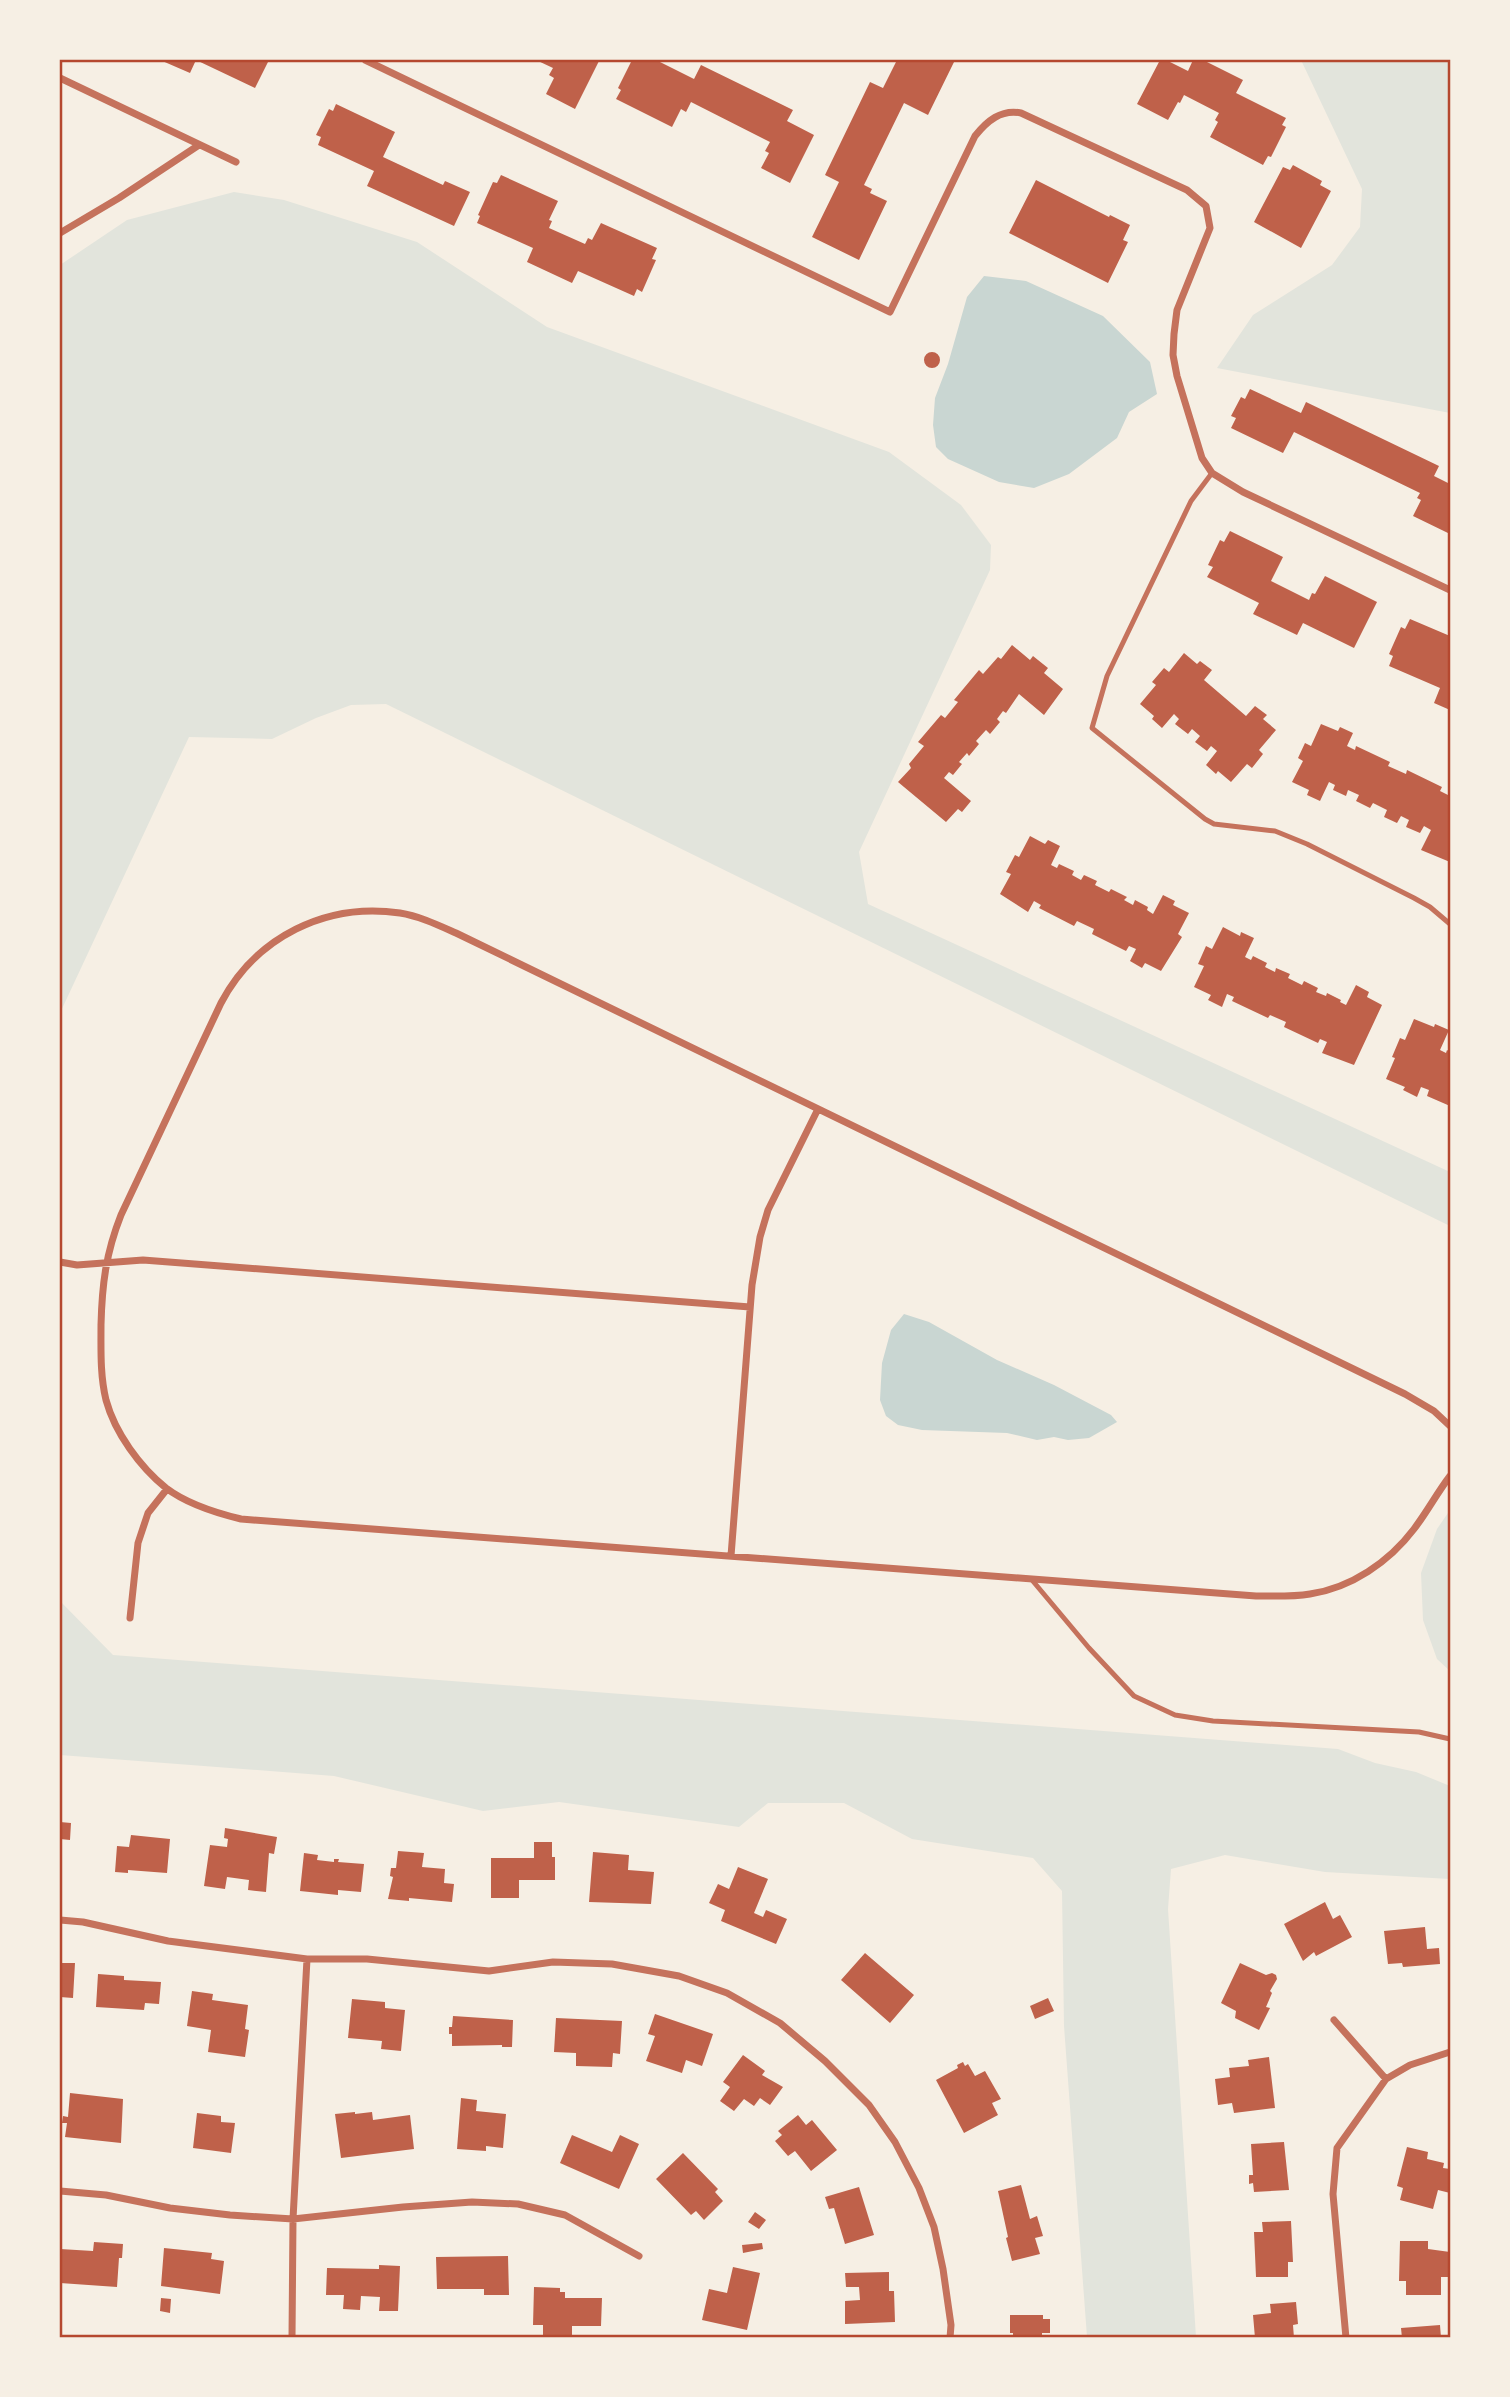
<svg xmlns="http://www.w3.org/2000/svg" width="1510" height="2397" viewBox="0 0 1510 2397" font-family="'Archivo Narrow',sans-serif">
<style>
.green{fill:#e2e4dc}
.water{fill:#c9d6d2}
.building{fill:#bf614a}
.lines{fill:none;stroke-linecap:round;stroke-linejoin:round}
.service{stroke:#c5725c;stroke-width:5}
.minor{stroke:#c5725c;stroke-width:7}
.neatline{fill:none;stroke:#b5482f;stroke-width:2.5}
</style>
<rect width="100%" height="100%" fill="#f6efe4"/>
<path class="green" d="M1301,60H1450V413L1217,368L1253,315L1332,265L1360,227L1362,189Z
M234,192L284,200L417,242L547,327L889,452L961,505L991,545L990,570L859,852L868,904L1450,1172V1226L386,704L351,705L316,718L272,739L189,737L60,1013V265L127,220Z
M1450,1510V1671L1437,1659L1423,1620L1421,1573L1437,1529Z
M60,1601L113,1655L1338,1749L1375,1763L1416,1772L1450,1786V1879L1325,1872L1225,1855L1171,1869L1168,1909L1196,2337H1087L1064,2026L1062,1891L1033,1858L912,1839L844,1803H768L739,1827L559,1802L483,1811L334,1776L60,1755Z"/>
<path class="water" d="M984,276L1026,281L1103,316L1150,362L1157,394L1129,412L1117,438L1069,474L1034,488L999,482L948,459L936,447L933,425L935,398L948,364L967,297Z
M904,1314L929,1322L997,1360L1054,1385L1111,1415L1117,1422L1089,1438L1068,1440L1054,1437L1037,1440L1007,1433L922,1430L898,1425L886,1416L880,1400L882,1363L891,1330Z"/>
<path class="building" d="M160,60H269L255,88L196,60L190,73Z
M536,60H595L599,61L575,109L546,94L554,78L549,75L553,68Z
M632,60H656L694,79L701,65L793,110L787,121L814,135L790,183L761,168L769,153L765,151L770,142L691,102L686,112L681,109L672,127L616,99L621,90L618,88Z
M897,60H955L928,115L904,103L864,185L872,189L870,193L887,201L859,260L812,237L839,182L825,175L870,82L883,88Z
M1160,60H1166L1188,71L1193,60H1203L1243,80L1236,93L1286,118L1282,125L1286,127L1271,157L1268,156L1263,165L1210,137L1218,122L1215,120L1219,113L1184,95L1180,103L1178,102L1168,120L1137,104Z
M336,104L395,132L383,157L443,185L445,181L470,192L454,226L367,186L374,171L318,145L321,137L316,135L329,109L333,111Z
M1293,165L1322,181L1320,185L1331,191L1301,248L1254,222L1283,167L1290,170Z
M501,175L558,201L549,220L552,221L549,228L585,244L588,238L592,240L601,223L657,248L652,259L656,260L642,292L637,289L634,296L578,271L572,283L527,262L533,248L477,223L480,216L478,215L493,182L497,183Z
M1036,180L1109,217L1110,215L1130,225L1123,240L1128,242L1108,283L1009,233Z
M924 360a8 8 0 1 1 16 0a8 8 0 1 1-16 0Z
M1250,389L1301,413L1306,402L1439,466L1434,476L1450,484V534L1413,516L1421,500L1417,498L1420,493L1294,432L1283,453L1231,428L1236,418L1231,416L1241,397L1245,399Z
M1230,531L1283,557L1271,581L1309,600L1312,593L1315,594L1325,576L1377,602L1354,648L1303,623L1297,635L1253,614L1259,603L1207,577L1213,567L1208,565L1220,540L1224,542Z
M1410,619L1450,636V710L1434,703L1440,688L1389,666L1393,656L1389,654L1401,627L1405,629Z
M1012,645L1030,660L1033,656L1048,668L1044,673L1063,689L1044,715L1019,694L1006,713L1003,711L997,719L1000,722L990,734L986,730L976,741L979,744L969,756L967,753L959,762L962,764L953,775L949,772L944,778L971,801L962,812L958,809L946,822L898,782L911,768L909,764L924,746L918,742L941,715L945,718L958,702L954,700L979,670L983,674L998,657L1001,659Z
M1184,653L1197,664L1200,661L1212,670L1204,680L1246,716L1255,706L1267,715L1263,719L1276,730L1259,750L1263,754L1252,768L1247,764L1231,782L1218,771L1216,774L1206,765L1217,751L1211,746L1207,751L1195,742L1200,736L1192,729L1188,734L1175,724L1179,719L1174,714L1162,728L1152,719L1154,716L1140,704L1156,685L1152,682L1164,668L1169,672Z
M1321,724L1338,731L1340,727L1353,733L1347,746L1355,750L1356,746L1390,762L1388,766L1406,774L1407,770L1442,787L1440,791L1448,795L1450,790V862L1421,850L1431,830L1424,826L1420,833L1406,827L1409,820L1401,816L1397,823L1384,817L1387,810L1373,803L1370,808L1356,801L1359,795L1348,790L1346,796L1333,790L1335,785L1329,782L1320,801L1307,795L1309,790L1292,782L1303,761L1298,758L1305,743L1311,746Z
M1030,836L1045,844L1048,840L1060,846L1051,865L1057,868L1059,864L1074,871L1072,875L1081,880L1084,875L1097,881L1095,885L1109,892L1111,889L1127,897L1124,900L1133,905L1135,900L1148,907L1147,910L1153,914L1163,895L1175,901L1173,905L1189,913L1178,934L1182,937L1161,971L1145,963L1142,968L1130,961L1136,949L1129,946L1126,951L1092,934L1094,929L1077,921L1074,926L1039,908L1041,905L1034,901L1028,912L1000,894L1011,874L1006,872L1015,855L1019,857Z
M1223,927L1240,936L1241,932L1254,938L1245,957L1251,960L1253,956L1267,963L1265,967L1275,972L1276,968L1290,974L1288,978L1302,985L1304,981L1318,988L1316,992L1326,996L1327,993L1341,1000L1340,1002L1346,1005L1356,985L1369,992L1367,997L1382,1005L1354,1065L1322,1053L1327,1042L1320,1039L1318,1043L1284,1027L1286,1022L1270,1015L1268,1018L1232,1001L1234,997L1227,994L1222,1007L1208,1000L1211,995L1194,987L1204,966L1198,964L1206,946L1212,949Z
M1414,1019L1434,1027L1435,1024L1449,1030L1440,1050L1446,1053L1447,1050L1450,1052V1106L1427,1096L1429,1090L1421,1087L1417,1097L1403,1090L1405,1087L1386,1079L1395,1058L1392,1057L1400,1038L1405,1040Z
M60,1822L71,1823L70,1840L60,1839Z
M225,1828L277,1837L274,1854L269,1853L266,1892L248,1890L249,1880L227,1877L225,1889L204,1886L210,1845L227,1847L228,1839L224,1838Z
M131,1835L170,1839L167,1873L128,1870V1873L115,1872L117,1846L129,1847Z
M534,1842H552V1857H555V1880H519V1898H491V1858H534Z
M398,1851L424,1853L422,1867L445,1869L444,1883L454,1884L452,1902L409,1898V1901L388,1899L393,1877L390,1876L391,1868H396Z
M593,1852L629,1855L628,1870L654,1872L651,1904L589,1902Z
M304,1853L318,1855L317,1860L334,1862V1859H339L338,1862L364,1864L361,1892L338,1890V1895L300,1891Z
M738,1867L768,1879L754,1913L763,1917L766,1910L787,1919L776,1944L721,1921L725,1910L709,1903L718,1884L729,1889Z
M1325,1902L1333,1919L1340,1915L1352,1937L1316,1956L1314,1952L1303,1961L1284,1924Z
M1425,1927L1427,1949L1439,1948L1440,1964L1403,1967L1402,1963L1388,1964L1384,1931Z
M865,1953L914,1995L890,2023L841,1980Z
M60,1963H75L73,1998L60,1997Z
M1240,1963L1266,1975L1272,1973L1276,1975L1277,1979L1270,1991L1272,1993L1266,2007L1270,2008L1259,2030L1235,2018L1236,2011L1221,2003Z
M98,1974L124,1976V1980L161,1982L159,2004L145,2003L144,2010L96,2007Z
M192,1991L213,1994L212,2000L248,2005L245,2029L249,2030L245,2057L208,2052L211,2030L187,2026Z
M1048,1998L1054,2011L1035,2019L1030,2006Z
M352,1999L385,2002V2008L405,2010L401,2051L381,2049L382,2041L348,2038Z
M655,2014L713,2034L702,2066L686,2060L682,2073L646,2061L655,2036L648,2034Z
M453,2016L513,2020L512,2047H502V2045L452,2046V2034H449V2027H452Z
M556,2018L622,2021L620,2054L613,2053L612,2067L576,2066V2053L554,2052Z
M743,2055L765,2071L762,2075L783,2087L770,2105L760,2098L754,2106L744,2099L734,2111L720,2101L730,2087L723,2082Z
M1269,2057L1275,2108L1234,2113L1232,2103L1218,2105L1215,2079L1230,2077L1229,2068L1249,2066L1248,2060Z
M963,2062L965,2066L968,2064L975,2076L985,2071L1001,2099L992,2103L998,2115L964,2133L936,2080L958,2068L957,2065Z
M70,2093L123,2099L121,2143L65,2137L67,2123H62L63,2116L68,2117Z
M461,2098L477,2100L476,2111L506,2114L503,2148L486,2146V2151L457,2149Z
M355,2112V2114L372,2112L373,2120L410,2115L414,2149L341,2158L335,2114Z
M197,2113L221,2116V2122L235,2123L231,2153L193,2148Z
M798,2115L806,2125L812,2120L837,2150L811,2171L795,2151L788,2156L775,2141L782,2135L778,2131Z
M572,2135L612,2152L620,2135L639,2144L619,2189L560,2163Z
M1284,2142L1289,2190L1254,2192L1253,2183L1249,2184V2175H1253L1251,2144Z
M1407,2147L1428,2152L1427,2159L1444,2163L1443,2168L1450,2169V2193L1438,2190L1433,2209L1400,2200L1403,2188L1397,2186Z
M683,2153L718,2189L715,2192L723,2201L704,2220L696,2211L691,2215L656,2179Z
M1021,2185L1030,2219L1037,2216L1043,2236L1035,2238L1040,2254L1012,2261L1006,2238L1008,2237L998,2191Z
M859,2187L874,2235L845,2244L834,2208L829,2209L825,2197Z
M755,2212L766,2220L759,2229L748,2222Z
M1291,2221L1293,2262H1288V2277H1256L1254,2232H1263L1262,2222Z
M1400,2241H1428V2249L1450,2252V2277H1441V2295H1406V2281H1399Z
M94,2242L123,2244L122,2258H119L117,2287L60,2283V2249L93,2251Z
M762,2243L763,2249L743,2253L742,2245Z
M164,2248L212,2253L211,2259L224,2261L220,2294L161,2286Z
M508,2256L509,2295H484V2289H437L436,2257Z
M379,2265L400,2266L398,2311H379L380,2297L361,2296L360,2310L343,2309L344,2295H326L327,2268L379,2269Z
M733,2267L760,2273L747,2330L702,2320L709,2289L727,2293Z
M889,2272V2291H894L895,2322L845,2324V2301L860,2300L859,2287H846L845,2273Z
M534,2287L560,2288V2292H565V2298H602L601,2326H572V2338H543V2325H533Z
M161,2298L171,2299L170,2313L160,2311Z
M1296,2302L1298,2324L1293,2325L1294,2338H1255L1253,2315L1271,2313L1270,2304Z
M1010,2315H1043V2319H1050V2333H1042V2338H1013V2333H1010Z
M1440,2325L1441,2338H1402L1401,2328Z"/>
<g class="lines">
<path class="service" d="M1212,473L1191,501L1107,676L1092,728L1205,819L1214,824L1275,831L1307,844L1414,898L1430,907L1450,924
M1032,1580L1089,1648L1134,1696L1175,1715L1213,1721L1419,1732L1450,1739"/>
<path class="minor" d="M365,60L890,312L975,136C987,121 1001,109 1021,113L1187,190L1206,206L1210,228L1177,310L1174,334L1173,355L1177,376L1202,458L1212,473L1243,492L1450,590
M60,78L236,162
M60,233L119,198L199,145
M60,1262L77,1265L143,1260L750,1307
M1450,1426L1434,1411L1405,1394L456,933C438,925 419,916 400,913C326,902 256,937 221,1003L121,1215C106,1253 102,1284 101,1325C101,1350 100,1375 106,1400C115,1433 140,1467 166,1488C187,1504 216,1513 241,1519L1256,1596C1274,1596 1292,1597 1310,1594C1351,1588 1389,1562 1414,1529C1427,1512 1437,1493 1450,1476
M731,1556L752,1285L760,1237L768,1210L818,1109
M130,1618L138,1543L148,1513L167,1489
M60,1920L83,1922L168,1941L307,1959H367L489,1971L553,1962L612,1964L679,1976L727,1993L780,2023L825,2061L869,2105L895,2142L919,2188L934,2227L943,2269L951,2325L950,2338
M1334,2020L1386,2079
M60,2191L106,2195L170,2208L230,2215L293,2219L403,2207L472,2202L518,2204L565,2215L639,2256
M292,2338L293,2219L307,1959
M1346,2338L1333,2194L1337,2148L1386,2079L1410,2065L1450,2052"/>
</g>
<rect width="1510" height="2397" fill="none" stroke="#f6efe4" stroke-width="122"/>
<rect x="61" y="61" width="1388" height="2275" class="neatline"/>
</svg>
